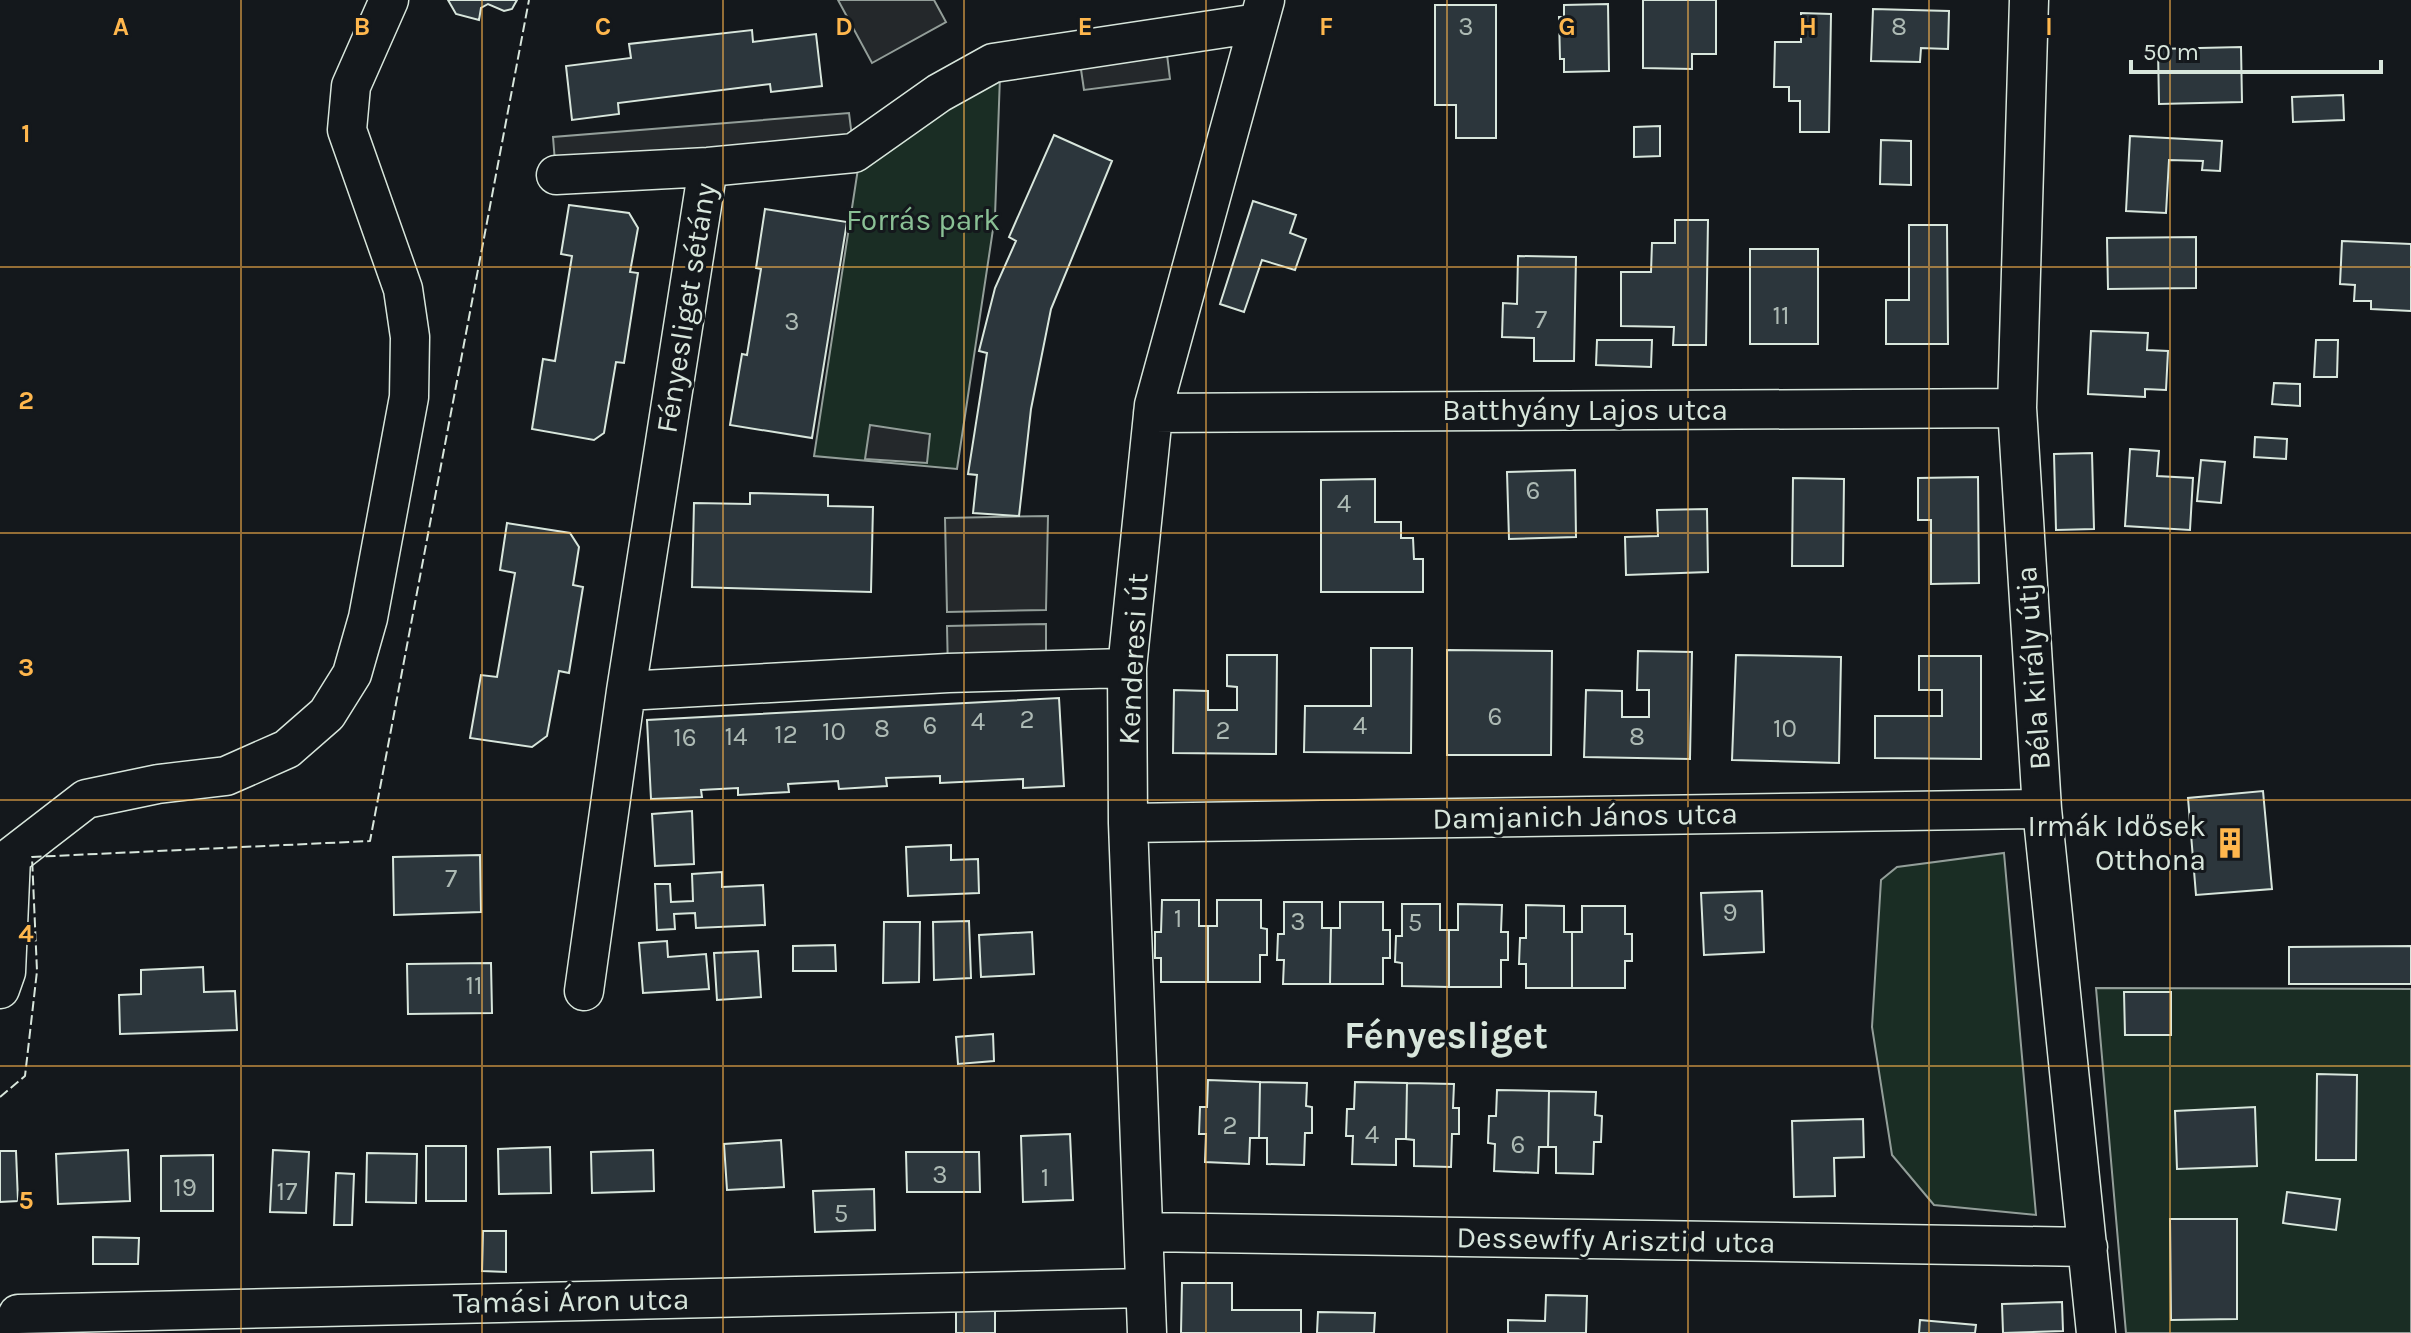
<svg xmlns="http://www.w3.org/2000/svg" width="2411" height="1333" viewBox="0 0 2411 1333" font-family="Karla,sans-serif">
<style>
.green{fill:#1a2d24;stroke:#939e99;stroke-width:2}
.parking{fill:#24282b;stroke:#939e99;stroke-width:2}
.building{fill:#2c363c;stroke:#d8e6dc;stroke-width:2}
.lines{fill:none;stroke-linecap:round;stroke-linejoin:round}
.minor-casing{stroke:#d8e6dc;stroke-width:41}
.minor{stroke:#14181c;stroke-width:38}
.fence{stroke:#d8e6dc;stroke-width:2;stroke-dasharray:10 4;stroke-linecap:butt}
.grid{fill:none;stroke:#ffb74d;stroke-width:2;stroke-opacity:0.55}
.labels{text-anchor:middle;stroke-width:6;stroke-linejoin:round;paint-order:stroke}
.number-label{font-size:26px;fill:#adbab4}
.park-label{font-size:30px;fill:#8ac095;stroke:#14181c}
.street-label{font-size:30px;fill:#d8e6dc;stroke:#14181c}
.poi-label{font-size:30px;fill:#d8e6dc;stroke:#14181c;text-anchor:end}
.district-label{font-size:38px;font-weight:bold;fill:#d8e6dc;stroke:#14181c}
.grid-label{font-size:26px;text-anchor:middle;font-weight:bold;fill:#ffb74d;stroke:#14181c;stroke-width:6;stroke-linejoin:round;paint-order:stroke}
</style>
<rect width="100%" height="100%" fill="#14181c"/>
<path class="green" d="M1000,76L995,216L957,469L814,456L859,162Z
M2004,853L2036,1215L1934,1205L1892,1155L1872,1027L1881,880L1897,867Z
M2096,988L2411,989V1333H2126Z"/>
<path class="parking" d="M838,0H934L946,22L872,63Z
M1165,38L1170,79L1084,90L1078,49Z
M849,113L854,153L556,175L553,137Z
M870,425L930,434L927,463L865,459Z
M1048,516L1046,610L947,612L945,518Z
M1046,624V671L948,673L947,626Z"/>
<path class="building" d="M517,0L512,9L504,11L488,4L481,8L479,20L456,14L448,0Z
M1643,0H1716V54H1692V69L1643,68Z
M1608,4L1609,71L1564,72V59H1560L1559,17H1564V5Z
M1435,5H1496V138H1456V105H1435Z
M1873,9L1949,11L1948,49L1921,48L1920,62L1871,61Z
M1801,13L1831,14L1829,132H1800V101H1789V87H1774L1775,42H1801Z
M752,30L753,42L816,34L822,86L771,92L770,84L618,103L619,114L572,120L566,66L631,58L629,44Z
M2241,47L2242,102L2159,104L2158,49Z
M2343,95L2344,120L2293,122L2292,97Z
M1660,126V156L1634,157V127Z
M1054,135L1112,161L1051,309L1031,409L1019,516L973,513L977,475L968,474L987,353L979,351L995,288L1016,241L1009,237Z
M2130,136L2222,141L2220,171L2202,170L2203,161L2169,160L2166,213L2126,211Z
M1881,140L1911,141V185L1880,184Z
M1253,201L1296,215L1290,233L1306,239L1295,270L1262,260L1244,312L1220,304Z
M569,205L629,213L638,228L630,272L638,273L624,363L616,362L604,433L594,440L532,429L543,359L555,361L572,256L561,254Z
M765,209L847,222L812,438L730,425L742,354L747,355L761,269L756,268Z
M1675,220H1708L1706,345H1673L1674,327L1621,326V272H1651L1652,243H1675Z
M1909,225H1947L1948,344H1886V300H1909Z
M2196,237V288L2108,289L2107,238Z
M2342,241L2411,244V311L2371,309V301H2354L2355,285L2340,284Z
M1750,249H1818V344H1750Z
M1518,256L1576,257L1574,361H1534V338L1502,337L1503,303L1517,304Z
M2091,331L2148,333L2147,350L2168,351L2166,390L2145,389V397L2088,394Z
M1597,340H1652L1651,367L1596,365Z
M2316,340H2338L2337,377H2314Z
M2274,383L2300,384V406L2272,404Z
M2255,437L2287,439L2286,459L2254,457Z
M2130,449L2159,451L2157,476L2193,478L2190,530L2125,526Z
M2092,453L2094,529L2056,530L2054,454Z
M2201,460L2225,462L2221,503L2197,501Z
M1575,470L1576,537L1509,539L1507,472Z
M1978,477L1979,583L1931,584V520H1918V478Z
M1793,478L1844,479L1843,566H1792Z
M1375,479V522H1401V538H1413L1414,559H1423V592H1321V480Z
M750,493L828,495V506L873,507L871,592L692,587L694,503L750,504Z
M1707,509L1708,572L1626,575L1625,537L1658,536L1657,510Z
M507,523L570,533L579,547L573,585L583,587L569,673L559,671L547,736L532,747L470,738L481,675L497,677L515,573L500,570Z
M1371,648H1412L1411,753L1304,752L1305,706H1371Z
M1447,650L1552,651L1551,755H1447Z
M1638,651L1692,652L1690,759L1584,757L1586,690L1622,691V717H1649V690H1637Z
M1227,655H1277L1276,754L1173,753L1174,690L1208,691V710H1237V687L1227,686Z
M1736,655L1841,657L1839,763L1732,760Z
M1919,656H1981V759L1875,758V716H1942V690H1919Z
M1059,698L1064,786L1023,788V779L940,783V776L886,778L887,786L839,789L838,781L788,784L789,792L738,795V788L701,790L702,797L651,799L647,720Z
M2263,791L2272,889L2196,895L2188,798Z
M692,811L694,864L655,866L652,814Z
M951,845V860L978,859L979,893L908,896L906,847Z
M480,855L481,912L394,915L393,857Z
M722,872V887L763,885L765,925L696,928L695,913L674,914L675,929L657,930L655,884H670L671,902L693,901L692,874Z
M1762,891L1764,952L1704,955L1701,893Z
M1162,900H1199V926H1208V982H1161V958H1155V932H1161Z
M1217,900H1261V928L1267,929V955H1260V982H1208V926H1217Z
M1284,902H1322V928H1331L1330,984H1283L1284,960H1277L1278,934H1284Z
M1340,902H1383V930H1390V958H1383V984H1330L1331,928H1340Z
M1402,904H1440V930H1449V987L1402,986V963L1395,962L1396,936H1402Z
M1458,904L1502,905L1501,932H1508V960H1501V987H1449V930H1458Z
M1526,905L1564,906V932H1572V988H1526V964H1519L1520,938H1526Z
M1582,906H1625V934H1632V961H1625V988H1572V932H1582Z
M969,921L971,978L934,980L933,922Z
M884,922H920L919,982L883,983Z
M1032,932L1034,974L981,977L979,935Z
M667,941L668,957L706,954L709,989L643,993L639,943Z
M835,945L836,971H793V946Z
M2411,946V984H2289V947Z
M758,951L761,997L717,1000L714,953Z
M491,963L492,1013L408,1014L407,964Z
M203,967L204,992L235,991L237,1030L120,1034L119,995L141,994V970Z
M2124,992H2171V1035H2125Z
M993,1034L994,1061L958,1064L956,1037Z
M2317,1074L2357,1075L2356,1160H2316Z
M1208,1080L1260,1082L1259,1138H1250L1249,1164L1205,1162L1206,1134H1199L1200,1107H1207Z
M1260,1082L1307,1083L1306,1106L1312,1107V1133H1305L1304,1165L1267,1164V1138H1259Z
M1355,1082L1407,1083L1406,1139H1396V1165L1352,1164L1353,1136H1346L1347,1109H1354Z
M1407,1083L1454,1084L1453,1108H1459V1134H1452L1451,1167L1414,1166V1140L1406,1139Z
M1497,1090L1549,1091L1548,1147H1539L1538,1173L1494,1171L1495,1144L1488,1143L1489,1116H1496Z
M1549,1091L1596,1092L1595,1115L1602,1116L1601,1142H1594L1593,1174L1556,1173V1147H1548Z
M2255,1107L2257,1166L2177,1169L2175,1111Z
M1863,1119L1864,1157L1834,1158L1835,1196L1794,1197L1792,1121Z
M1070,1134L1073,1200L1023,1202L1021,1136Z
M781,1140L784,1187L727,1190L724,1144Z
M426,1146H466V1201H426Z
M550,1147L551,1193L499,1194L498,1149Z
M128,1150L130,1201L58,1204L56,1154Z
M273,1150L309,1152L306,1213L270,1212Z
M653,1150L654,1191L592,1193L591,1152Z
M0,1151H16L18,1201L0,1202Z
M906,1152H979L980,1192H907Z
M367,1153L417,1154L416,1203L366,1202Z
M213,1155V1211H161V1156Z
M336,1173L354,1174L352,1225H334Z
M874,1189L875,1230L815,1232L813,1191Z
M2287,1192L2340,1199L2336,1230L2283,1223Z
M2170,1219H2237V1319L2171,1320Z
M483,1231H506V1272L482,1271Z
M93,1237L139,1238L138,1264H93Z
M1182,1283H1232V1310H1301V1333H1181Z
M1546,1295L1587,1296L1586,1333H1508V1320L1545,1321Z
M2062,1302L2063,1331L2003,1333L2002,1304Z
M956,1308H995V1333H956Z
M1318,1312L1375,1313L1374,1333H1317Z
M1920,1320L1976,1325L1975,1333H1919Z"/>
<g class="lines">
<defs>
<path id="minor" d="M2029,0L2017,408L2042,809L2096,1333
M556,175L708,167L854,153L939,93L993,63L1258,23
M1153,413L2017,408
M626,691L708,167
M1128,823L2042,809
M0,989L6,972L11,857L86,799L158,784L226,776L287,749L327,714L352,674L368,618L409,397L410,337L403,289L347,130L351,86L389,0
M584,991L626,691L948,673L1127,668
M1144,1232L2088,1247
M10,1333L18,1314L1145,1288
M1147,1333L1128,823L1127,668L1154,405L1265,0"/>
</defs>
<use href="#minor" class="minor-casing"/>
<use href="#minor" class="minor"/>
<path class="fence" d="M0,1097L25,1076L37,971L32,857L370,841L529,0"/>
</g>
<path class="grid" d="M241,0V1333M482,0V1333M723,0V1333M964,0V1333M1206,0V1333M1447,0V1333M1688,0V1333M1929,0V1333M2170,0V1333M0,267H2411M0,533H2411M0,800H2411M0,1066H2411"/>
<defs>
<symbol id="building-bare" viewBox="-9 -9 18 18"><path d="M-4-6H4V6H1V3H-1V6H-4ZM-2.5-4.3h1.7v1.8h-1.7ZM.8-4.3h1.7v1.8H.8ZM-2.5-1h1.7V.8h-1.7ZM.8-1h1.7V.8H.8Z" fill="#ffb74d" stroke="#14181c" stroke-width="2.5" paint-order="stroke"/></symbol>
</defs>
<g fill-rule="evenodd">
<use href="#building-bare" x="2208" y="821" width="44" height="44"/>
</g>
<g class="labels">
<g class="number-label">
<text x="1466" y="35">3</text>
<text x="1899" y="35">8</text>
<text x="1781" y="324">11</text>
<text x="1541" y="328">7</text>
<text x="792" y="330">3</text>
<text x="1533" y="499">6</text>
<text x="1344" y="512">4</text>
<text x="1495" y="725">6</text>
<text x="1027" y="728">2</text>
<text x="978" y="730">4</text>
<text x="930" y="734">6</text>
<text x="1360" y="734">4</text>
<text x="882" y="737">8</text>
<text x="1785" y="737">10</text>
<text x="1223" y="739">2</text>
<text x="834" y="740">10</text>
<text x="786" y="743">12</text>
<text x="736" y="745">14</text>
<text x="1637" y="745">8</text>
<text x="685" y="746">16</text>
<text x="451" y="887">7</text>
<text x="1730" y="921">9</text>
<text x="1178" y="927">1</text>
<text x="1298" y="930">3</text>
<text x="1415" y="931">5</text>
<text x="474" y="994">11</text>
<text x="1230" y="1134">2</text>
<text x="1372" y="1143">4</text>
<text x="1518" y="1153">6</text>
<text x="940" y="1183">3</text>
<text x="1045" y="1186">1</text>
<text x="185" y="1196">19</text>
<text x="287" y="1200">17</text>
<text x="841" y="1222">5</text>
</g>
<g class="park-label">
<text x="923" y="230">Forrás park</text>
</g>
<g class="street-label">
<text transform="translate(686 308) rotate(-81)" y="10">Fényesliget sétány</text>
<text x="1585" y="420">Batthyány Lajos utca</text>
<text transform="translate(1133 659) rotate(-87)" y="10">Kenderesi út</text>
<text transform="translate(2033 668) rotate(-94)" y="10">Béla király útja</text>
<text transform="translate(1585 816) rotate(-1)" y="10">Damjanich János utca</text>
<text transform="translate(1616 1240) rotate(1)" y="10">Dessewffy Arisztid utca</text>
<text transform="translate(571 1301) rotate(-1)" y="10">Tamási Áron utca</text>
</g>
<g class="poi-label">
<text x="2206" y="836">Irmák Idősek<tspan x="2206" dy="34">Otthona</tspan></text>
</g>
<g class="district-label">
<text x="1446" y="1048">Fényesliget</text>
</g>
</g>
<g class="grid-label">
<text x="121" y="35">A</text>
<text x="362" y="35">B</text>
<text x="603" y="35">C</text>
<text x="844" y="35">D</text>
<text x="1085" y="35">E</text>
<text x="1326" y="35">F</text>
<text x="1567" y="35">G</text>
<text x="1808" y="35">H</text>
<text x="2049" y="35">I</text>
<text x="26" y="142">1</text>
<text x="26" y="409">2</text>
<text x="26" y="676">3</text>
<text x="26" y="942">4</text>
<text x="26" y="1209">5</text>
</g>
<path d="M2131 60v12h250v-12" fill="none" stroke="#d8e6dc" stroke-width="4"/>
<text x="2143" y="60" font-size="24" fill="#d8e6dc" stroke="#14181c" stroke-width="6" paint-order="stroke">50 m</text>
</svg>
